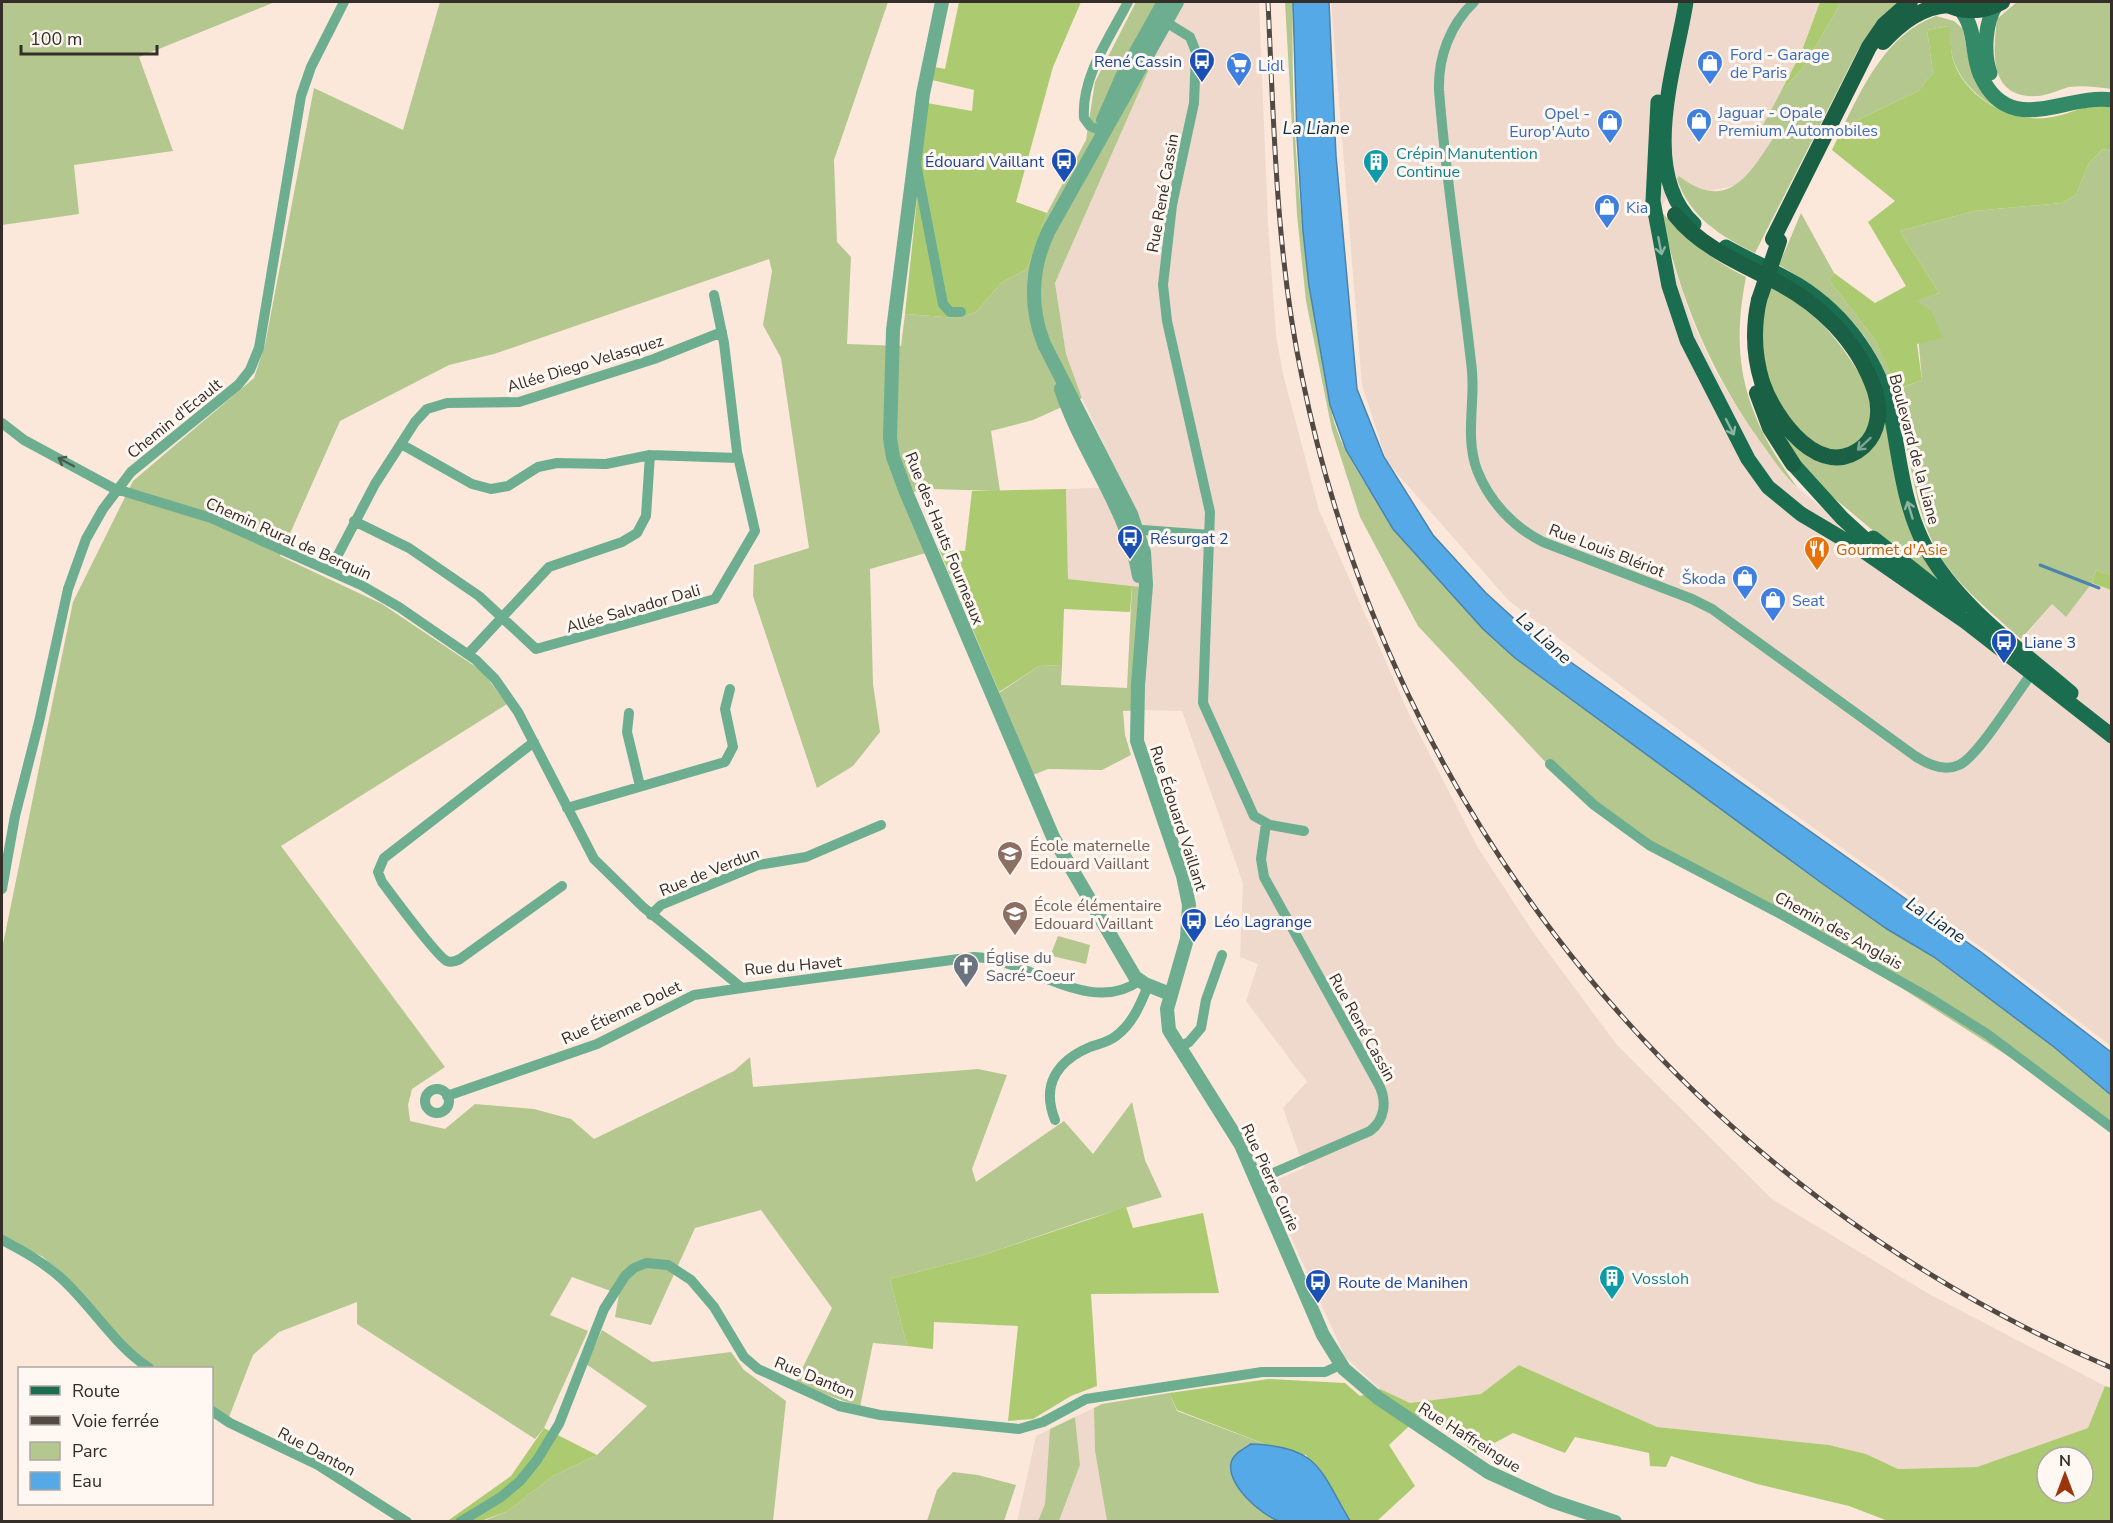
<svg xmlns="http://www.w3.org/2000/svg" width="2113" height="1523" viewBox="0 0 2113 1523" font-family="'Nunito Sans',sans-serif">
<style>
.industrial{fill:#efd9cd}
.green{fill:#b3c78e}
.forest{fill:#accb70;fill-rule:evenodd}
.water{fill:#54a9e6;stroke:#4a84ad;stroke-width:1.5}
.lines{fill:none;stroke-linecap:round;stroke-linejoin:round}
.stream{stroke:#4a84ad;stroke-width:3}
.minor{stroke:#6cae8f;stroke-width:10}
.tertiary{stroke:#6cae8f;stroke-width:14}
.secondary{stroke:#348a67;stroke-width:15}
.primary{stroke:#1a6d4e;stroke-width:15}
.trunk{stroke:#196045;stroke-width:16}
.rail-casing{stroke:#524943;stroke-width:5}
.rail{stroke:#fff7f2;stroke-width:3;stroke-dasharray:9;stroke-linecap:butt}
.trunk-bridge{stroke:#196045;stroke-width:16}
.oneway{stroke:#8cb2a0}
.oneway2{stroke:#80a493}
.oneway3{stroke:#485a4c}
.labels{text-anchor:middle;stroke-width:6;stroke-linejoin:round;paint-order:stroke}
.shop-label{font-size:16px;fill:#366cbe;stroke:#fff7f2;text-anchor:start}
.transit-label{font-size:16px;fill:#164399;stroke:#fff7f2;text-anchor:start}
.culture-label{font-size:16px;fill:#0d838f;stroke:#fff7f2;text-anchor:start}
.street-label{font-size:16px;fill:#342d28;stroke:#fff7f2}
.food-label{font-size:16px;fill:#c56008;stroke:#fff7f2;text-anchor:start}
.education-label{font-size:16px;fill:#785e54;stroke:#fff7f2;text-anchor:start}
.worship-label{font-size:16px;fill:#5b616d;stroke:#fff7f2;text-anchor:start}
.water-label{font-size:18px;font-style:italic;fill:#0a3048;stroke:#fff7f2}
</style>
<rect width="100%" height="100%" fill="#fbe8db"/>
<path class="industrial" d="M1184,2H1259L1268,223L1276,335L1283,374L1319,510L1409,714L1477,846L1533,932L1617,1045L1772,1199L1929,1294L2105,1386L2089,1428L1977,1467L1898,1469L1866,1454L1829,1445L1657,1427L1519,1365L1481,1394L1409,1403L1380,1389L1345,1357L1267,1184L1304,1168L1283,1108L1307,1082L1246,1001L1258,964L1240,957L1243,883L1182,711L1143,710L1152,588L1068,579L1066,489L1124,487L1082,398L1066,354L1055,283L1158,49Z
M1331,2H1820L1801,53L1762,127L1775,135L1749,175L1739,185L1709,191L1700,190L1679,176L1660,210L1672,260L1691,318L1714,370L1746,421L1787,478L1930,602L2004,660L2052,604L2066,617L2092,583L2111,590V1046L1992,955L1731,769L1508,600L1387,462L1362,385Z
M1094,1408L1095,1451L1107,1521L1059,1522L1080,1465L1075,1417Z
M1050,1429L1045,1504L1038,1521L1017,1522L1036,1436Z"/>
<path class="green" d="M2,2H275L139,57L173,151L74,165L79,214L2,225Z
M440,2H888L834,160L837,242L851,257L847,344L901,346L905,314L958,318L976,312L1001,283L1027,269L1047,213L1086,140L1095,82L1136,2H1184L1158,49L1055,283L1066,354L1082,398L1033,420L991,431L1000,491L931,489L900,494L926,553L870,569L873,684L880,732L853,766L817,788L753,596L754,565L809,548L781,358L763,325L772,271L769,259L494,354L449,365L340,421L280,556L382,604L482,671L507,704L281,846L445,1067L412,1089L408,1105L410,1121L445,1129L475,1104L534,1109L571,1119L594,1139L734,1071L750,1057L753,1087L978,1069L1007,1075L972,1169L976,1182L1064,1121L1093,1154L1132,1102L1145,1160L1162,1197L1088,1219L980,1256L890,1279L907,1346L873,1343L860,1407L795,1383L832,1308L761,1210L695,1228L651,1325L615,1317L619,1294L572,1277L550,1315L588,1331L544,1428L535,1439L357,1324V1302L279,1332L253,1355L229,1417L212,1406V1368H156L135,1355L82,1293L43,1257L2,1236V949L73,602L133,481L254,378L265,345L314,88L403,130Z
M1285,2H1293C1290,116 1300,237 1320,350C1326,383 1330,421 1346,451C1389,530 1450,597 1515,658L1823,884L1887,929L1934,957L2054,1047L2111,1095V1132L2033,1072L1903,989L1756,903L1660,854L1566,784L1418,626L1360,517L1332,430L1306,301L1297,215Z
M1841,2H1900L1875,24L1858,50L1755,253C1720,236 1690,217 1677,179L1679,176C1728,214 1750,174 1775,135L1762,127L1779,95L1806,64Z
M2017,2H2111V89C2098,87 2083,85 2069,87C2058,90 2049,95 2038,96C1988,99 1993,52 1997,19Z
M1936,16L1954,21L1963,29L1968,56L1997,106L2016,116C1991,109 1964,88 1954,62C1950,51 1951,37 1948,26L1927,30L1933,73L1918,91L1843,127C1864,84 1887,34 1936,16Z
M2103,149L2111,151V575L2096,570L2092,583L2066,617L2052,604L2021,639C1990,611 1953,583 1934,545C1916,509 1912,469 1903,430C1886,349 1850,305 1779,265L1801,213L1834,273L1829,280L1875,340L1899,389L1922,380L1915,301L1939,293L1900,231L1974,211L2062,203L2076,195L2089,163Z
M1660,210C1684,239 1712,260 1746,277C1729,363 1746,417 1797,487C1782,474 1772,457 1760,441C1708,368 1680,297 1660,210Z
M1770,286C1819,315 1839,338 1867,387C1873,397 1881,407 1886,418C1907,475 1905,537 1944,586L1942,588L1828,493L1801,463L1779,430L1763,356L1761,331Z
M1132,586L1152,588L1143,710L1123,711L1125,735L1131,755L1102,770L1048,769L1033,775L999,693L1039,666L1062,665L1061,685L1127,688Z
M1058,936L1090,945L1086,964L1052,956L1051,954Z
M602,1330L652,1362L731,1352L744,1370L786,1401L773,1521L481,1522L506,1512L553,1476L597,1455L647,1406L586,1364Z
M1169,1393L1177,1411L1267,1445L1251,1444L1250,1502L1280,1521H1107L1095,1451L1094,1408L1102,1404Z
M1075,1417L1080,1465L1059,1521H1038L1045,1504L1050,1429Z
M953,1472L978,1475L1016,1485L1004,1521H927L937,1490Z"/>
<path class="forest" d="M959,2H1081L1053,67L1016,202L1047,213L1027,269L1001,283L976,312L958,318L905,314L927,103L972,111L974,90L932,80L935,67L945,69Z
M1820,2H1841L1806,64L1779,95L1801,53Z
M1949,26C1951,37 1950,52 1954,63C1969,102 2017,126 2057,116C2075,112 2092,101 2111,108V151L2103,149L2089,163L2076,195L2062,203L1974,211L1900,231L1939,293L1916,301L1931,311L1943,338L1917,344L1922,380L1898,389L1875,340L1829,280L1834,273L1875,303L1906,286L1868,222L1895,201L1832,150L1843,127L1918,91L1933,73L1927,30Z
M1066,489L1068,579L1132,586L1130,612L1064,609L1062,665L1039,666L999,692L939,549L965,551L972,491Z
M2096,570L2111,575V590L2092,583Z
M1126,1207L1133,1228L1203,1213L1219,1293L1091,1294L1097,1386L1071,1396L1033,1419L1008,1421L1018,1326L934,1322L933,1349L907,1346L890,1279L980,1256Z
M1519,1365L1657,1427L1829,1445L1866,1454L1898,1469L1977,1467L2088,1428L2105,1386L2112,1388L2111,1521H1888L1849,1506L1757,1484L1671,1456L1666,1467L1650,1466L1649,1453L1575,1437L1565,1453L1513,1433L1476,1453L1423,1413L1389,1445L1415,1486L1377,1521H1350L1306,1455L1270,1446L1177,1410L1169,1393L1269,1379L1345,1383L1360,1396L1380,1389L1410,1403L1481,1394ZM2047,1457H2083V1493H2047Z
M544,1428L597,1455L553,1476L506,1512L481,1521L446,1522L511,1476Z"/>
<path class="water" d="M1293,2H1329L1336,156L1357,389L1384,457L1433,535L1486,593L1531,634L1981,952L2111,1052V1095L2054,1047L1934,957L1887,929L1823,884L1515,658L1483,629L1393,529L1346,450L1330,405L1309,286L1303,231L1297,136Z
M1251,1444C1319,1446 1320,1470 1350,1521C1334,1522 1293,1523 1279,1521C1261,1515 1227,1485 1231,1463C1233,1454 1243,1449 1251,1444Z"/>
<g class="lines">
<path class="stream" d="M2040,565L2099,588"/>
<path class="minor" d="M1474,2C1450,25 1438,57 1439,90C1446,184 1462,277 1472,371C1475,404 1465,437 1477,470C1489,501 1513,527 1543,542L1692,599L1712,609L1915,756C1927,764 1944,772 1959,765C1978,757 2017,692 2032,673
M1161,19L1190,37L1196,52L1194,103L1172,205L1163,285L1167,321L1210,512L1203,703L1254,816L1270,825L1304,831
M1104,132L1090,126L1084,118C1081,77 1110,37 1128,2
M916,164L943,304L950,312H961
M2,423L24,440L113,488L211,518L361,585L399,607L476,660L495,679L518,712L594,859L643,907L742,988L974,957C1027,958 1089,1017 1139,981
M401,444L472,484L491,489L508,486L538,467L557,463L606,464L650,455L738,458
M354,521L409,548L479,596L536,649L715,599L755,531L737,452L724,343L714,295
M1129,529L1210,535
M330,570L375,484L415,422L427,409L447,403L519,402L654,359L722,332
M468,654L549,567L622,542L637,533L646,516L650,455
M629,713L627,732L640,786
M534,742L384,858L378,872L382,882C392,895 437,957 447,961C451,963 456,961 460,959L562,886
M1550,764L1594,805L1649,845L1777,912L1928,997L1987,1034L2112,1128
M567,808L725,762L733,747L725,709L730,689
M2,889L15,816L39,722L68,589L86,539L103,509L131,472L238,385L250,370L259,348L301,96L311,67L344,2
M651,915L661,905L758,865L806,857L881,825
M1178,1048L1189,1042L1201,1028L1206,1000L1222,955
M425 1101a12 12 0 1 1 24 0a12 12 0 1 1-24 0Z
M447,1096L597,1044L694,995L742,988
M1055,1120C1041,1085 1057,1061 1090,1047C1098,1044 1109,1042 1116,1036C1133,1023 1140,1005 1148,986
M1257,1180L1370,1131C1385,1120 1387,1101 1379,1085L1264,877L1261,859L1266,824
M2,1240C23,1251 43,1262 61,1278C93,1307 113,1344 149,1368
M212,1411L230,1423L318,1465L407,1522
M460,1522L501,1497L520,1481L537,1460L559,1424L604,1309L625,1276L634,1268L646,1263L668,1265L691,1280L714,1307L744,1357L758,1369L839,1406L880,1415L1019,1429L1043,1422L1086,1399L1262,1372H1325L1340,1365"/>
<path class="tertiary" d="M942,2L923,94L893,330L890,438L893,457L906,492L1053,837L1135,977L1145,984L1170,994
M1177,2L1048,232C1031,269 1029,306 1044,344L1131,514L1144,552L1146,585L1138,685L1137,741L1183,876L1189,905L1187,939L1167,1009L1169,1030L1241,1145L1323,1335L1344,1369L1378,1398L1488,1472L1552,1501L1615,1522
M1103,120L1122,77L1164,2
M1061,389C1082,453 1128,509 1139,576"/>
<path class="secondary" d="M1960,9C1977,29 1971,52 1980,74C2009,140 2065,93 2112,100
M1990,73C1983,54 1985,22 1996,5"/>
<path class="primary" d="M1686,2C1676,66 1638,172 1694,224
M1658,102L1653,201L1669,286L1687,340L1748,459L1768,487L1801,514L1865,552L1969,624
M1726,247C1749,260 1775,271 1798,285C1846,315 1881,363 1892,419C1900,462 1904,506 1925,546C1957,606 2020,649 2071,693
M1793,464L1842,518L1877,550
M1873,538L1960,607
M1961,618L2112,736"/>
<path class="trunk" d="M1942,2C1961,13 1982,13 2002,2
M1883,42C1901,23 1922,6 1949,5
M1675,215C1700,246 1737,262 1773,280C1819,303 1858,341 1875,391C1881,409 1879,432 1864,446C1821,484 1774,418 1762,382C1754,356 1753,327 1759,300
M1773,239L1869,47L1884,25L1910,2
M1757,393L1770,428L1793,464"/>
<defs>
<path id="rail" d="M1268,2C1274,127 1276,254 1302,377C1392,821 1696,1191 2112,1368"/>
</defs>
<use href="#rail" class="rail-casing"/>
<use href="#rail" class="rail"/>
<path class="trunk-bridge" d="M1759,300L1779,241"/>
</g>
<defs><path id="oneway-shaft" d="M-6 0H5M1.5-3L5.5 0L1.5 3" fill="none" stroke-width="1.6" stroke-linecap="round" stroke-linejoin="round" transform="scale(1.5)"/></defs>
<g class="oneway">
<use href="#oneway-shaft" transform="translate(1660 246) rotate(79)"/>
<use href="#oneway-shaft" transform="translate(1730 427) rotate(63)"/>
<use href="#oneway-shaft" transform="translate(1910 510) rotate(-107)"/>
</g>
<use class="oneway2" href="#oneway-shaft" transform="translate(1864 444) rotate(137)"/>
<use class="oneway3" href="#oneway-shaft" transform="translate(66 462) rotate(-152)"/>
<defs>
<symbol id="bus-pin" viewBox="-11 -11 22 30"><path d="M0 17L-7.5 6A9.5 9.5 0 1 1 7.5 6Z" fill="#1a4fb4" stroke="#fff7f2"/><path d="M-5-6H5V4H4V6H2V4H-2V6H-4V4H-5ZM-3.5-4V0h7V-4ZM-3.5 1.2v1.5H-2V1.2ZM2 1.2v1.5H3.5V1.2Z" fill="#fff"/></symbol>
<symbol id="shop-pin" viewBox="-11 -11 22 30"><path d="M0 17L-7.5 6A9.5 9.5 0 1 1 7.5 6Z" fill="#3f7fe0" stroke="#fff7f2"/><path d="M-5-2.5h2.3a2.7 3.5 0 0 1 5.4 0H5L5.5 6h-11ZM-1.5-2.5h3a1.5 2.3 0 0 0-3 0Z" fill="#fff"/></symbol>
<symbol id="supermarket-pin" viewBox="-11 -11 22 30"><path d="M0 17L-7.5 6A9.5 9.5 0 1 1 7.5 6Z" fill="#3f7fe0" stroke="#fff7f2"/><path d="M-6-5.5h2.5l.6 2H6L4.5 2H-2.5L-4.4-4H-6ZM-1.5 3.2a1.3 1.3 0 1 0 .1 0ZM3 3.2a1.3 1.3 0 1 0 .1 0Z" fill="#fff"/></symbol>
<symbol id="building-pin" viewBox="-11 -11 22 30"><path d="M0 17L-7.5 6A9.5 9.5 0 1 1 7.5 6Z" fill="#0f9aa8" stroke="#fff7f2"/><path d="M-4-6H4V6H1V3H-1V6H-4ZM-2.5-4.3h1.7v1.8h-1.7ZM.8-4.3h1.7v1.8H.8ZM-2.5-1h1.7V.8h-1.7ZM.8-1h1.7V.8H.8Z" fill="#fff"/></symbol>
<symbol id="restaurant-pin" viewBox="-11 -11 22 30"><path d="M0 17L-7.5 6A9.5 9.5 0 1 1 7.5 6Z" fill="#e8710a" stroke="#fff7f2"/><path d="M-5-6h1v4h1v-4h1v4h1v-4h1v5L-1.5 .5V6h-2V.5L-5-1ZM5-6V6H3V1.5H1.5Q1.5-4 5-6Z" fill="#fff"/></symbol>
<symbol id="school-pin" viewBox="-11 -11 22 30"><path d="M0 17L-7.5 6A9.5 9.5 0 1 1 7.5 6Z" fill="#8d6e63" stroke="#fff7f2"/><path d="M0-5L7-2L0 1L-7-2ZM-4 1L0 2.5L4 1V4Q0 6-4 4Z" fill="#fff"/></symbol>
<symbol id="church-pin" viewBox="-11 -11 22 30"><path d="M0 17L-7.5 6A9.5 9.5 0 1 1 7.5 6Z" fill="#6b7280" stroke="#fff7f2"/><path d="M-1.2-6h2.4v3.5h3.3v2.4h-3.3V6h-2.4V-.1h-3.3v-2.4h3.3Z" fill="#fff"/></symbol>
</defs>
<g fill-rule="evenodd">
<use href="#bus-pin" x="1187" y="46" width="30" height="40"/>
<use href="#shop-pin" x="1695" y="48" width="30" height="40"/>
<use href="#supermarket-pin" x="1224" y="50" width="30" height="40"/>
<use href="#shop-pin" x="1684" y="106" width="30" height="40"/>
<use href="#shop-pin" x="1595" y="107" width="30" height="40"/>
<use href="#bus-pin" x="1049" y="146" width="30" height="40"/>
<use href="#building-pin" x="1361" y="147" width="30" height="40"/>
<use href="#shop-pin" x="1592" y="192" width="30" height="40"/>
<use href="#bus-pin" x="1115" y="523" width="30" height="40"/>
<use href="#restaurant-pin" x="1802" y="534" width="30" height="40"/>
<use href="#shop-pin" x="1730" y="563" width="30" height="40"/>
<use href="#shop-pin" x="1758" y="585" width="30" height="40"/>
<use href="#bus-pin" x="1989" y="627" width="30" height="40"/>
<use href="#school-pin" x="995" y="839" width="30" height="40"/>
<use href="#school-pin" x="1000" y="899" width="30" height="40"/>
<use href="#bus-pin" x="1179" y="906" width="30" height="40"/>
<use href="#church-pin" x="951" y="951" width="30" height="40"/>
<use href="#building-pin" x="1597" y="1263" width="30" height="40"/>
<use href="#bus-pin" x="1303" y="1267" width="30" height="40"/>
</g>
<g class="labels">
<g class="shop-label">
<text x="1730" y="60">Ford - Garage<tspan x="1730" dy="18">de Paris</tspan></text>
<text x="1258" y="71">Lidl</text>
<text x="1718" y="118">Jaguar - Opale<tspan x="1718" dy="18">Premium Automobiles</tspan></text>
<text x="1590" y="119" text-anchor="end">Opel -<tspan x="1590" dy="18">Europ'Auto</tspan></text>
<text x="1626" y="213">Kia</text>
<text x="1726" y="584" text-anchor="end">Škoda</text>
<text x="1792" y="606">Seat</text>
</g>
<g class="transit-label">
<text x="1182" y="67" text-anchor="end">René Cassin</text>
<text x="1044" y="167" text-anchor="end">Édouard Vaillant</text>
<text x="1150" y="544">Résurgat 2</text>
<text x="2024" y="648">Liane 3</text>
<text x="1214" y="927">Léo Lagrange</text>
<text x="1338" y="1288">Route de Manihen</text>
</g>
<g class="culture-label">
<text x="1396" y="159">Crépin Manutention<tspan x="1396" dy="18">Continue</tspan></text>
<text x="1632" y="1284">Vossloh</text>
</g>
<g class="street-label">
<text transform="translate(1162 193) rotate(-80)" y="6">Rue René Cassin</text>
<text transform="translate(585 363) rotate(-17)" y="6">Allée Diego Velasquez</text>
<text transform="translate(174 418) rotate(-39)" y="6">Chemin d'Ecault</text>
<text transform="translate(1915 449) rotate(75)" y="6">Boulevard de la Liane</text>
<text transform="translate(289 538) rotate(24)" y="6">Chemin Rural de Berquin</text>
<text transform="translate(945 538) rotate(68)" y="6">Rue des Hauts Fourneaux</text>
<text transform="translate(1607 550) rotate(21)" y="6">Rue Louis Blériot</text>
<text transform="translate(633 608) rotate(-16)" y="6">Allée Salvador Dali</text>
<text transform="translate(1179 818) rotate(72)" y="6">Rue Édouard Vaillant</text>
<text transform="translate(709 871) rotate(-22)" y="6">Rue de Verdun</text>
<text transform="translate(1839 930) rotate(29)" y="6">Chemin des Anglais</text>
<text transform="translate(793 965) rotate(-5)" y="6">Rue du Havet</text>
<text transform="translate(621 1012) rotate(-25)" y="6">Rue Étienne Dolet</text>
<text transform="translate(1363 1027) rotate(61)" y="6">Rue René Cassin</text>
<text transform="translate(1271 1177) rotate(65)" y="6">Rue Pierre Curie</text>
<text transform="translate(815 1377) rotate(22)" y="6">Rue Danton</text>
<text transform="translate(1470 1437) rotate(32)" y="6">Rue Haffreingue</text>
<text transform="translate(317 1451) rotate(28)" y="6">Rue Danton</text>
</g>
<g class="food-label">
<text x="1836" y="555">Gourmet d'Asie</text>
</g>
<g class="education-label">
<text x="1030" y="851">École maternelle<tspan x="1030" dy="18">Edouard Vaillant</tspan></text>
<text x="1034" y="911">École élémentaire<tspan x="1034" dy="18">Edouard Vaillant</tspan></text>
</g>
<g class="worship-label">
<text x="986" y="963">Église du<tspan x="986" dy="18">Sacré-Coeur</tspan></text>
</g>
<g class="water-label">
<text x="1316" y="134">La Liane</text>
<text transform="translate(1544 638) rotate(42)" y="6">La Liane</text>
<text transform="translate(1936 920) rotate(34)" y="6">La Liane</text>
</g>
</g>
<rect width="2113" height="1523" fill="none" stroke="#342d28" stroke-width="6"/>
<rect x="18" y="1367" width="195" height="138" fill="#fff7f2" stroke="#aea6a1" stroke-width="1.5"/>
<rect x="30" y="1386" width="30" height="9" fill="#1a6d4e" stroke="#aea6a1" stroke-width="1.5"/>
<text x="72" y="1397" font-size="18" fill="#342d28">Route</text>
<rect x="30" y="1416" width="30" height="9" fill="#524943" stroke="#aea6a1" stroke-width="1.5"/>
<text x="72" y="1427" font-size="18" fill="#342d28">Voie ferrée</text>
<rect x="30" y="1442" width="30" height="18" fill="#b3c78e" stroke="#aea6a1" stroke-width="1.5"/>
<text x="72" y="1457" font-size="18" fill="#342d28">Parc</text>
<rect x="30" y="1472" width="30" height="18" fill="#54a9e6" stroke="#aea6a1" stroke-width="1.5"/>
<text x="72" y="1487" font-size="18" fill="#342d28">Eau</text>
<g transform="translate(2065 1475)"><circle r="28" fill="#fff7f2" stroke="#aea6a1" stroke-width="1.5"/>
<path d="M0-4.5L10 22L0 15L-10 22Z" fill="#9b350d"/>
<text y="-9" font-size="16" font-weight="bold" text-anchor="middle" fill="#342d28">N</text>
</g>
<path d="M21 45v9h136v-9" fill="none" stroke="#342d28" stroke-width="3"/>
<text x="30" y="45" font-size="18" fill="#342d28" stroke="#fff7f2" stroke-width="4.5" paint-order="stroke">100 m</text>
</svg>
